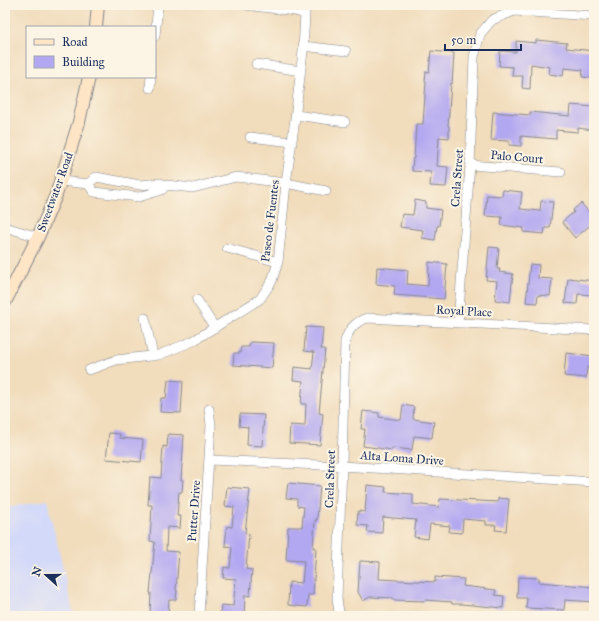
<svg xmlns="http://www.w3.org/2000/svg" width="599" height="621" viewBox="0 0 599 621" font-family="'IM FELL Great Primer',serif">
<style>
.built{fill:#d3d9f9}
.building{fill:#b2a7f1}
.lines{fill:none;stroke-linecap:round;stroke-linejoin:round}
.street-casing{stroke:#86868c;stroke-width:10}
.secondary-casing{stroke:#86868c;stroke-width:14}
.street{stroke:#fff;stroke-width:9}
.secondary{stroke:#fde5c5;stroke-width:12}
.labels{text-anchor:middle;stroke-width:4;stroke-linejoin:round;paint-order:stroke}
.street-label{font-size:12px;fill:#1b2f5e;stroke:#fcf5e5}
</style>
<rect width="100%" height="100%" fill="#fcf5e5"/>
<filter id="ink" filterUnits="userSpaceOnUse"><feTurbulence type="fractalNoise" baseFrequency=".025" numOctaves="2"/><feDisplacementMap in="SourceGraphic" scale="8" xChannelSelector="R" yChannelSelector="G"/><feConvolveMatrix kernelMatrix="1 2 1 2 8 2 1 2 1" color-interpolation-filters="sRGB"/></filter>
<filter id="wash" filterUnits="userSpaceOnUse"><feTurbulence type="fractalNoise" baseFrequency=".012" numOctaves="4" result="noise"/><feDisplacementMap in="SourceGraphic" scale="16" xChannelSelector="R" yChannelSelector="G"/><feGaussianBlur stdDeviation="0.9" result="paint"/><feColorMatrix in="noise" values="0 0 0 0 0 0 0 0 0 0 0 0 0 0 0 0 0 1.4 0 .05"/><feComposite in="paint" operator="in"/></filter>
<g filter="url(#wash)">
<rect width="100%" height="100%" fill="#f1dcbb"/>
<path class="built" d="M47,500L74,616H5V508Z"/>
<g id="blocks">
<path class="building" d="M536,40L567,43L566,48L594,51L593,78L582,77L583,70L564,68L563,76L549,74L550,67L531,64L530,89L522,88L523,76H512L513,67L499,66L500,51L516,52V41L536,43Z
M431,51L454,53L452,84L451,83L448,126H449V138L439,137L437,166L448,167L446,187L430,186L431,172L412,171L413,158H414L416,124H423L426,81H425L426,71L429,72Z
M571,105L594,107V130L578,128V132L556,130V139L521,136V146L509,145V141L491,140L493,112L530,115V112L570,116Z
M503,190L522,192L520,209L540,211L541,201L553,202L550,228H545L544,234L523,232L524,228L501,225L502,217L485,216L487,195L502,196Z
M415,200L426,202V208L441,210L439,226H437L435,240L422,238L423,230L400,227L402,214L413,215Z
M581,203L594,218V222L575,238L562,222L574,212L573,210Z
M489,247L499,248L497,269H500L499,272L513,274L510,302L495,300L497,281L486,280Z
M429,262L447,264L444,299L394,295L395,286L376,284L377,267L408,270L407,284L428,286Z
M530,264L539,265L538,278L552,279L550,296L538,295L537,303L526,302Z
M568,278L594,281L593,295L578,294L577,304L565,303Z
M306,327L323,328L321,349H325L319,413L323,414L320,445L289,443L290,425L305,426L306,404H301L303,381L293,380L294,367L312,369L314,352L304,351Z
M250,342L274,343L272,368L233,365L234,353H240L241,347H249Z
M566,353L594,356L593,368L587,367L586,378L564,376Z
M168,380L183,381L181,413L160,412L161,398H166Z
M403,405L414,407L413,419L434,422L432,438L414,436L412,450L392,448V450L363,446L365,429H361L363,411L379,413V417L401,420Z
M240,414L264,415L262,446L247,445L248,427L239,426Z
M109,433L120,434V438L143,440L141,462L106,459Z
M168,434L184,435L181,480H183L182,492H179L177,516H181L180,528L167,527L166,551L179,552L176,590H177L176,600H169L168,615L150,614L151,593H150L155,542L150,541L152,505H148L150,477L161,478L163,446L167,447Z
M288,483L320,486L317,520H315L313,548H316L313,595H308L307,607L288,605L289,582L302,583L304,561L286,560L288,527H302L304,507L297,506V499L286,498Z
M367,485L386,487L385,492L413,494V504L439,507L440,499L498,502V498L509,499L506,531L495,530L496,525H486V521L463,519L462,533L449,532L450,526L430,524L428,539L414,537L416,520L383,517L382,533L367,532L368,526L357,525L358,511L365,512Z
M227,487L250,489L245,533L249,534L246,569L252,570L250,596L245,595L244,616H220L221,605L233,606L236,579L223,578L224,567L230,568L232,547L225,546L227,526L232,527L234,507L225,506Z
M360,561L380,562L379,579L435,582V577L464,579L463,586L496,590L495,595L504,596L503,608L462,604H452V602L425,600V601L393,600V598L370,597L363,601L358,592Z
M518,577L539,578V582L594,587V602L565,600L564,610L526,608L527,598H517Z"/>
</g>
</g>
<g filter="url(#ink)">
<use href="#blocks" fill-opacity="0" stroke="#86868c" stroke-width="1"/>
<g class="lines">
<defs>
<path id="street" d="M155,36L158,5
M303,46L346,51
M256,64L301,71
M150,88L151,77
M296,115L345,122
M250,137L292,142
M470,165L561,172
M61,181L88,184L94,192L139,197L162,190L166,185
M88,184L96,177L140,185L160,183L166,185L193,188L236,177L286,183L326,191
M5,227L38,237
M227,248L278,262
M197,300L215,328
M145,318L153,356
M458,323L470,165L474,57L480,34L492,20L514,11L594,16
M89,370L116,360L159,355L193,341L260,299L272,281L278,262L286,183L295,119L303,51L305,14L295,11L245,5
M209,460L342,466L594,482
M199,616L211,425L209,409
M343,616L339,613L337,598L342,466L345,341C349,329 355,322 367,318L594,330"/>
<path id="secondary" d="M96,27L98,5
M5,302L38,237L56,195L79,122L89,77"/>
</defs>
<use href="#street" class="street-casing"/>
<use href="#secondary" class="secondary-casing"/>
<use href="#street" class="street"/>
<use href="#secondary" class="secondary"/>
</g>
</g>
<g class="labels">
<g class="street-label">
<text transform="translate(517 157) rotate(5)" y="4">Palo Court</text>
<text transform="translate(457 178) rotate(-86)" y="4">Crela Street</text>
<text transform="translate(55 192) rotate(-70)" y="4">Sweetwater Road</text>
<text transform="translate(270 221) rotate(-83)" y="4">Paseo de Fuentes</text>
<text transform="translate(464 311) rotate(3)" y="4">Royal Place</text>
<text transform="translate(402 458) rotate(4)" y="4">Alta Loma Drive</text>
<text transform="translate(330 479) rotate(-88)" y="4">Crela Street</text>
<text transform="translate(194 511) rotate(-86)" y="4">Putter Drive</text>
</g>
</g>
<rect width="599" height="621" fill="none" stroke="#fcf5e5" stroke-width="20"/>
<rect x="26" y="26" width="130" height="52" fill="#fcf5e5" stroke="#a2a6af"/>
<rect x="34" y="39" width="20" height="6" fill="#fde5c5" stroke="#a2a6af"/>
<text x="62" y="46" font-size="12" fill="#1b2f5e">Road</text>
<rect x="34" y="56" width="20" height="12" fill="#b2a7f1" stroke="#a2a6af"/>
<text x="62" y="66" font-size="12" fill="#1b2f5e">Building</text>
<g transform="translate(46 575) rotate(291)" stroke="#fcf5e5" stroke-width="3" paint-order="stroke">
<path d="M0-3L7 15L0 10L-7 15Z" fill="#1b2f5e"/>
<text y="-6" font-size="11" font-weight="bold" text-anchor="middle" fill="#1b2f5e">N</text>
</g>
<path d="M445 44v6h76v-6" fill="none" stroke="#1b2f5e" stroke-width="2"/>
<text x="451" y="44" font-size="12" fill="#1b2f5e" stroke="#fcf5e5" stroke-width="3" paint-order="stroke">50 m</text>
</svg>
